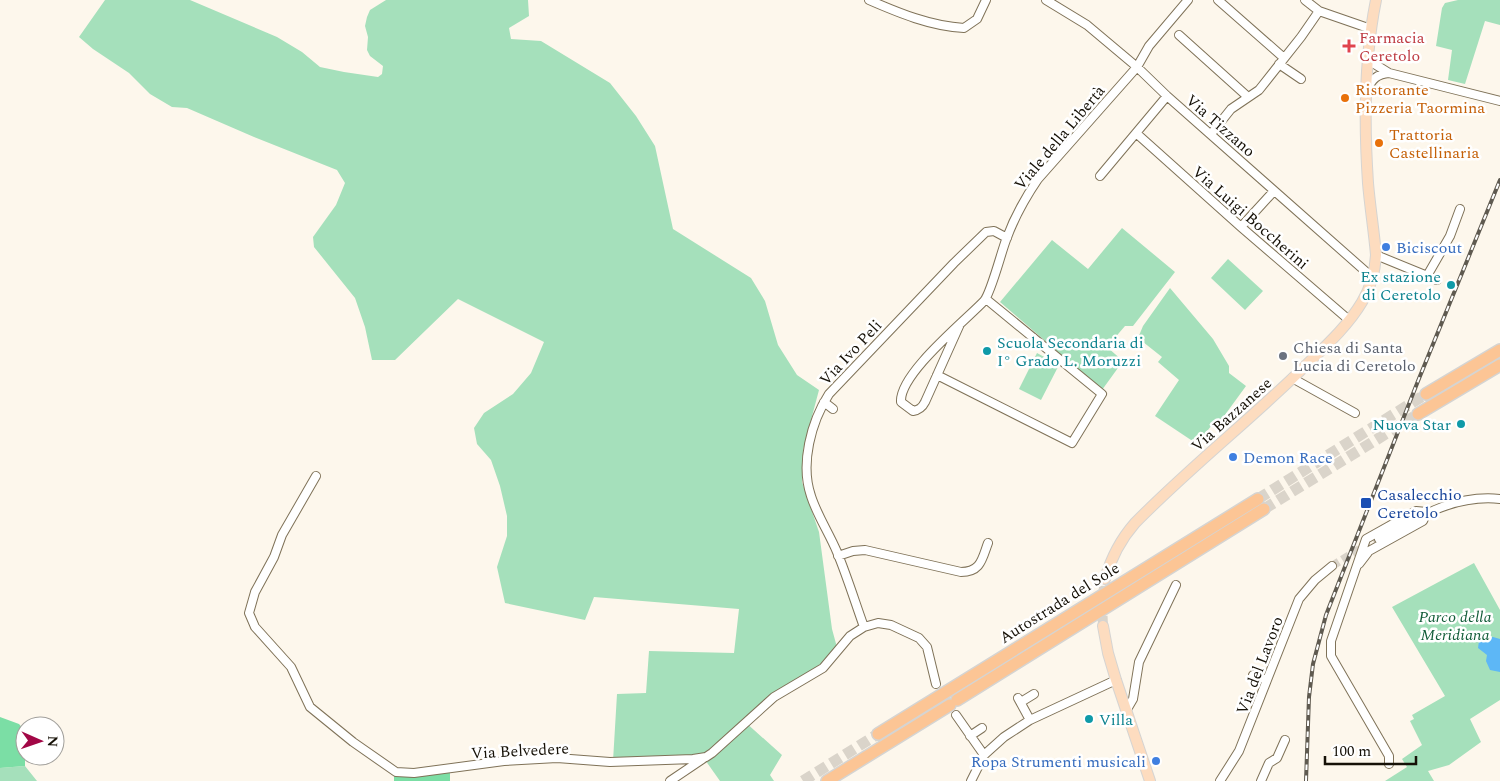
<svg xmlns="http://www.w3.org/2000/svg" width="1500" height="781" viewBox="0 0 1500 781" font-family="Spectral,serif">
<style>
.green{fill:#a5e0bb}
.forest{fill:#7bdea5}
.water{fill:#5db7f6}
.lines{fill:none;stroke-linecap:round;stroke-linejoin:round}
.minor-tunnel{stroke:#dad4ca;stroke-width:8;stroke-dasharray:8 4;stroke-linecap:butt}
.major-tunnel{stroke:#dad4ca;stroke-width:10;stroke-dasharray:10 5;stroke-linecap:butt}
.highway-tunnel{stroke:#dad4ca;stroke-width:11;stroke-dasharray:11 5.5;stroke-linecap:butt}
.minor-casing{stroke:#7f7258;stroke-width:10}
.major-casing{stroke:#d5d4d2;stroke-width:12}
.highway-casing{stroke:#d5d4d2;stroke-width:14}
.minor{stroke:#fff;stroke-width:8}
.major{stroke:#fddcbf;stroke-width:10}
.highway{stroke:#fcc595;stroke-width:11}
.rail-casing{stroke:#5f5a50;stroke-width:4}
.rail{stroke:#fff;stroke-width:2;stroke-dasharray:5.5;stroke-linecap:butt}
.health-dot{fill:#e0444e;stroke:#fff;stroke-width:2}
.food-dot{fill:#e8710a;stroke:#fff;stroke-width:2}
.shop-dot{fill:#3f7fe0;stroke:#fff;stroke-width:2}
.culture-dot{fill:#0f9aa8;stroke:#fff;stroke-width:2}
.worship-dot{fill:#6b7280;stroke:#fff;stroke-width:2}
.transit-dot{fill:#1a4fb4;stroke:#fff;stroke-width:2}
.labels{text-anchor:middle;stroke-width:5;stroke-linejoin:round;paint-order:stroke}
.health-label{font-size:16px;fill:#be3a42;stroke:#fff;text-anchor:start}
.food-label{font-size:16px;fill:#c56008;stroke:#fff;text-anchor:start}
.street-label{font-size:16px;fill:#161107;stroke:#fff}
.shop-label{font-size:16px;fill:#366cbe;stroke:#fff;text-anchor:start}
.culture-label{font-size:16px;fill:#0d838f;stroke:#fff;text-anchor:end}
.worship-label{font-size:16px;fill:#5b616d;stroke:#fff;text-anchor:start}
.transit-label{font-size:16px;fill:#164399;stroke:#fff;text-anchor:start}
.park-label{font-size:16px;font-style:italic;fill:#115c38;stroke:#fff}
</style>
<rect width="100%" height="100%" fill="#fdf7ec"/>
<path class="green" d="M105,0H190L277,37L302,52L320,67L344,72L378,77L382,74L383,66L370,56L367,50L368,37L365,26L367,17L370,10L386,0H528L529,16L509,28L511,39L541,41L610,83L636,116L655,146L673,229L751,278L765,301L778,345L797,375L819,390L803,450L802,482L819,532L832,629L838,651L824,668L744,721L782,755L770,775L774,781H720L703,757L613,761L617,694L646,693L649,651L734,653L739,609L594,597L585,620L505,603L497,567L507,536V516L500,486L491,460L477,444L474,428L484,413L513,394L531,373L544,342L458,299L395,360H372L365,327L355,298L314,247L313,237L336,205L345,183L337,170L254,137L187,108L172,107L150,94L129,73L93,49L79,37Z
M1458,0H1500V25L1485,21L1465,84L1448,80L1452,50L1436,46L1442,8L1445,3Z
M1122,228L1175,272L1133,326H1125L1107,347L1123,361L1102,390L1000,302L1052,240L1088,269Z
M1228,259L1263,291L1245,310L1211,278Z
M1170,288L1213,339L1229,366V373L1246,386L1219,423L1215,421L1197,444L1155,416L1179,380L1158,362L1162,357L1138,338L1143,326Z
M1037,353L1059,365L1041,400L1019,389Z
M1474,563L1500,610V700L1470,719L1481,742L1449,765L1428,771L1434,781H1385L1407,767L1402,759L1422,745L1410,721L1414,719L1412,715L1445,696L1392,607Z
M25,766L37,781H0V768Z"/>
<path class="forest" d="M0,717L19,724L25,731V766L0,768Z
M450,768V781H394V772Z"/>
<path class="water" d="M1485,637H1493L1500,639V672L1490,670L1486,661L1487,655L1478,648L1479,641Z"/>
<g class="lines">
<path class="minor-tunnel" d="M1332,566L1356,551L1379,539"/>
<path class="major-tunnel" d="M1103,626L1102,604L1105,579"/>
<path class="highway-tunnel" d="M1258,499L1426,394
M1264,509L1418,414
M803,781L878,734"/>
<defs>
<path id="minor" d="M869,0C899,13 930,26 964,28L977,19L986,0
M1046,0L1087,25L1137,67L1167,96L1373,278
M1218,0L1284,58
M1305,0L1319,11L1371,29
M1179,35L1248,97
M1279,64L1301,79
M1389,73L1500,101
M1367,90C1372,79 1377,74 1389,73L1368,60
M1136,133L1241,227L1349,320
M1211,134L1231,109L1259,90L1301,37L1319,11
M1100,176L1167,96
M1241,227L1274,191
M1376,255L1437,280
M1427,276L1450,236L1460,209
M960,324L925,402C922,408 919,410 913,411L901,402C899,374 965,321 984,301C991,293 1001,253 1006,240C1014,218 1025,198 1038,179L1137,67L1149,46L1188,0
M937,375L1072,443L1102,394L986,299
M1292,378L1355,413
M824,402L833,409
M316,476L282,535L274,557L255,592L249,613L255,627L291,667L310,707L353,742L396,772L414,773L504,761L557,758L610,762L693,759L706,757L712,753L774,697L823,668L850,636L864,627L878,623L891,625L919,638L927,647L936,684
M1379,539C1417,518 1454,494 1500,499
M838,556L853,551L865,550L961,572C981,572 982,559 988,543
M1359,564L1369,551L1423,521L1427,512L1416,511L1366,539L1331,641V656L1389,756V764
M864,627C855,602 847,576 837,552C829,533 817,515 811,496C800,464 811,422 829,394L954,263L986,232L994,231L1007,238
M1253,675L1267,680
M1018,698L1030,720
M1021,702L1034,694
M1126,711L1133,699L1139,662L1176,585
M956,715L984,755
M970,736L982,728
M670,781L704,758
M971,781L984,755L1004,737L1030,720L1116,680
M1220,781L1239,751L1299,599L1315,580L1332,566
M1261,781L1269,763L1277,758L1285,740"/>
<path id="major" d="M1105,579C1111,558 1121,539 1135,523C1187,470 1245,424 1298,373C1320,351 1346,329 1362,302C1371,287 1375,273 1376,255C1374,231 1370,207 1368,183C1364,123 1364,59 1376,0
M1103,626L1108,653L1116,680L1150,781"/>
<path id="highway" d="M1426,394L1500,350
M1418,414L1500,365
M957,700L1264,509
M878,734L1258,499
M827,781L950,705"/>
</defs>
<use href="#minor" class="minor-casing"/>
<use href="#major" class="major-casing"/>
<use href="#highway" class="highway-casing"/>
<use href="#minor" class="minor"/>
<use href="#major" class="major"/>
<use href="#highway" class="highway"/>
<defs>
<path id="rail" d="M1306,781L1309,697L1313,664L1326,615L1418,381L1500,180"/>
</defs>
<use href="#rail" class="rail-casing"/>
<use href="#rail" class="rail"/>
</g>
<path class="health-dot" d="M1346.5 38.5h5v5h5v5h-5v5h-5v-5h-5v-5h5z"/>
<g class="food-dot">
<circle cx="1345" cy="98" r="5"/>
<circle cx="1379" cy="143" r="5"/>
</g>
<g class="shop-dot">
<circle cx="1386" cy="247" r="5"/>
<circle cx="1233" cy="457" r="5"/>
<circle cx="1156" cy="761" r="5"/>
</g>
<g class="culture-dot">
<circle cx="1451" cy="285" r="5"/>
<circle cx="987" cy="351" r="5"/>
<circle cx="1461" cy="424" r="5"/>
<circle cx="1089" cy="719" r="5"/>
</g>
<circle class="worship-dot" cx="1283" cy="356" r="5"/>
<rect class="transit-dot" x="1360" y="497" width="12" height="12" rx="2.5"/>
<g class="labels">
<g class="health-label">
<text x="1359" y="43">Farmacia<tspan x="1359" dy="18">Ceretolo</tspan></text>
</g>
<g class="food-label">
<text x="1355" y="95">Ristorante<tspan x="1355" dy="18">Pizzeria Taormina</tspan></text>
<text x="1389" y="140">Trattoria<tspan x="1389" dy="18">Castellinaria</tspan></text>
</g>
<g class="street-label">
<text transform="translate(1221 125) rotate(41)" y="6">Via Tizzano</text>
<text transform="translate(1059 137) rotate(-50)" y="6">Viale della Libertà</text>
<text transform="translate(1251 217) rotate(41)" y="6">Via Luigi Boccherini</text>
<text transform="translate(850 352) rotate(-47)" y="6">Via Ivo Peli</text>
<text transform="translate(1231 414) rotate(-42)" y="6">Via Bazzanese</text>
<text transform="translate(1059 602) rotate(-32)" y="6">Autostrada del Sole</text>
<text transform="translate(1259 665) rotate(-69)" y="6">Via del Lavoro</text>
<text transform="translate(520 750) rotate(-3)" y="6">Via Belvedere</text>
</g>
<g class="shop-label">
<text x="1396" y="253">Biciscout</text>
<text x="1243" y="463">Demon Race</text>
<text x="1146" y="767" text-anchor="end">Ropa Strumenti musicali</text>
</g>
<g class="culture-label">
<text x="1441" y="282">Ex stazione<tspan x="1441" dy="18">di Ceretolo</tspan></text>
<text x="997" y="348" text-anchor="start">Scuola Secondaria di<tspan x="997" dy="18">I° Grado L. Moruzzi</tspan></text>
<text x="1451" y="430">Nuova Star</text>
<text x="1099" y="725" text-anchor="start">Villa</text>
</g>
<g class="worship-label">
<text x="1293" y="353">Chiesa di Santa<tspan x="1293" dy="18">Lucia di Ceretolo</tspan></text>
</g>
<g class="transit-label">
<text x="1377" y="500">Casalecchio<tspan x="1377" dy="18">Ceretolo</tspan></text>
</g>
<g class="park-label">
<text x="1455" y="622">Parco della<tspan x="1455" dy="18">Meridiana</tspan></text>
</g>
</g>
<g transform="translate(40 741) rotate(92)"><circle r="24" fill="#ffffff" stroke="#a2a09c"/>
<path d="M0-4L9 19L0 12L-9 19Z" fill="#a20746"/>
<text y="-8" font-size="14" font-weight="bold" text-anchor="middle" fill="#161107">N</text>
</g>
<path d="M1325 756v8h91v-8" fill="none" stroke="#161107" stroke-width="2.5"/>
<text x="1332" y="756" font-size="15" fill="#161107" stroke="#ffffff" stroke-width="4" paint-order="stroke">100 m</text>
</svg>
